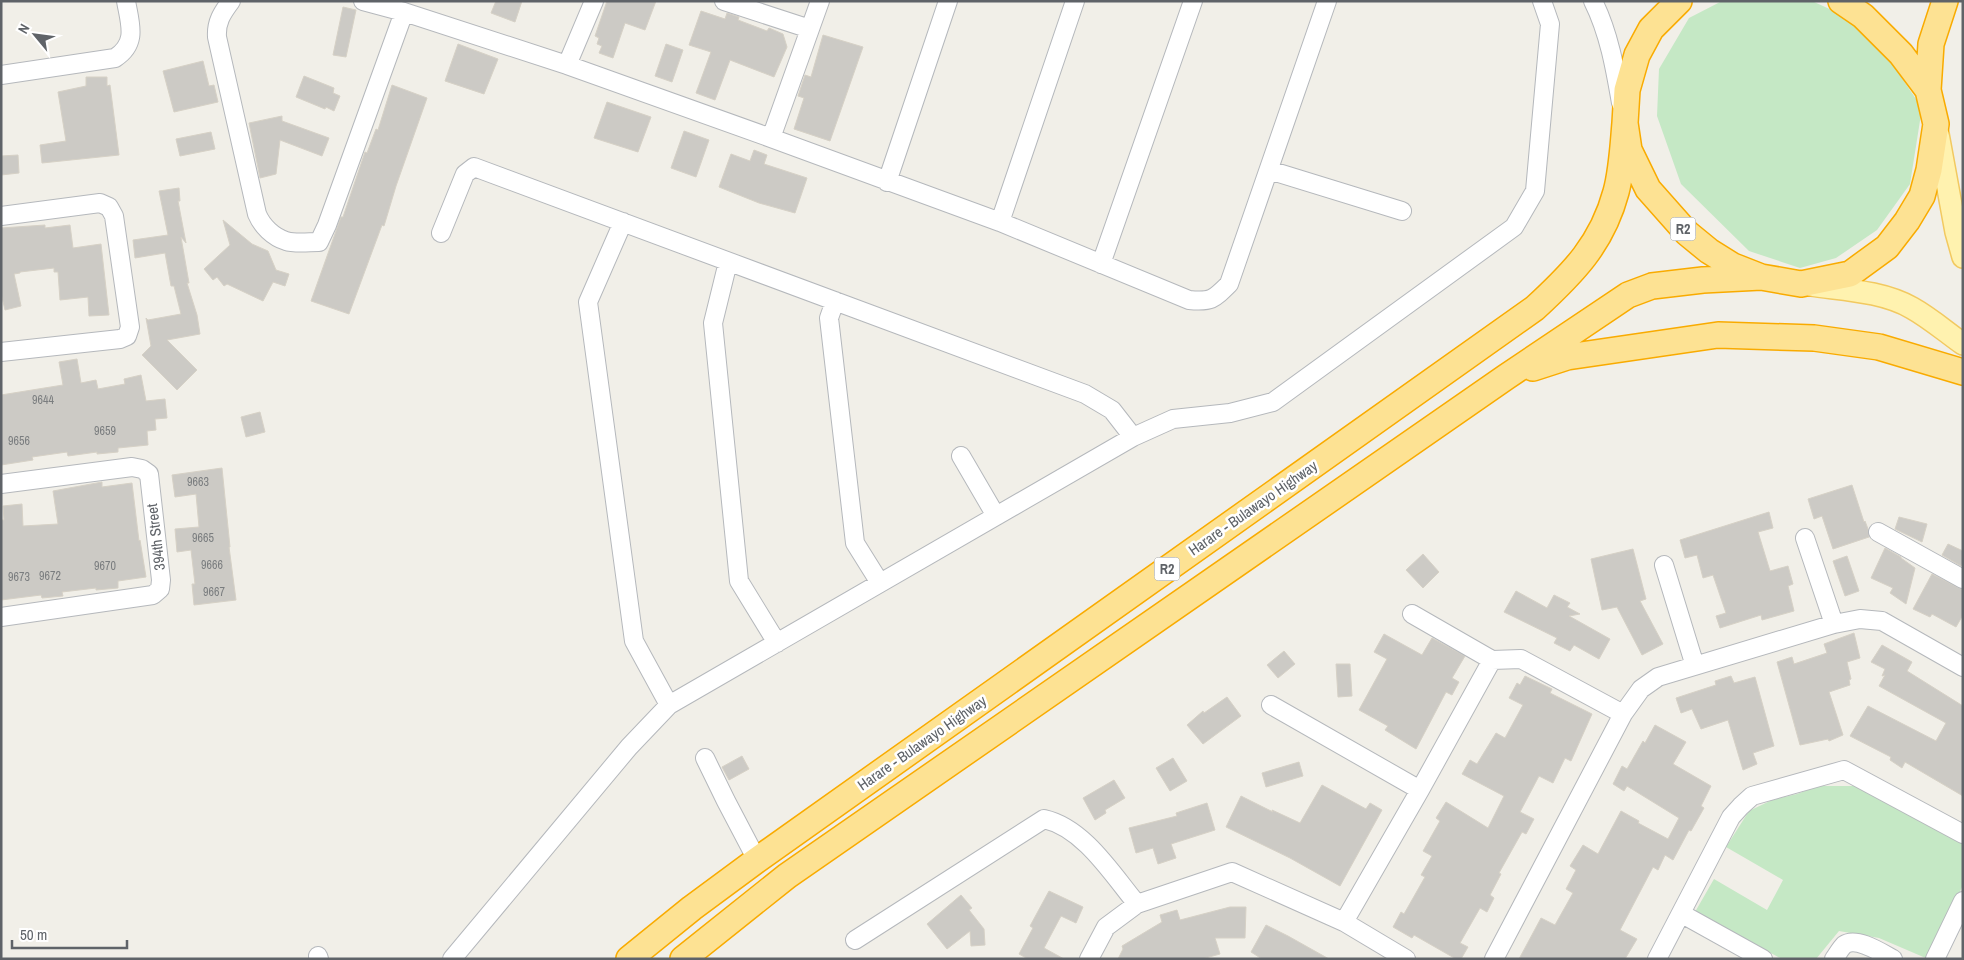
<svg xmlns="http://www.w3.org/2000/svg" width="1964" height="960" viewBox="0 0 1964 960" font-family="'Archivo Narrow',sans-serif">
<style>
.green{fill:#c5e8c5}
.building{fill:#cccac5;stroke:#d6d1c6}
.lines{fill:none;stroke-linecap:round;stroke-linejoin:round}
.minor-casing{stroke:#b5b8bc;stroke-width:20}
.major-casing{stroke:#f2c960;stroke-width:24}
.highway-casing{stroke:#f9ab00;stroke-width:28}
.minor{stroke:#fff;stroke-width:18}
.major{stroke:#fff2af;stroke-width:21}
.highway{stroke:#fde293;stroke-width:25}
.labels{text-anchor:middle;stroke-width:5;stroke-linejoin:round;paint-order:stroke}
.number-label{font-size:12px;fill:#7a7d7f}
.shield{fill:#fff;stroke:#8f9295;stroke-width:1}
.shield-label{font-size:14px;font-weight:bold;fill:#5f6368}
.street-label{font-size:15px;fill:#5f6368;stroke:#fff}
</style>
<rect width="100%" height="100%" fill="#f1efe8"/>
<path class="green" d="M1722,1H1812L1847,17L1891,62L1922,108L1910,184L1877,230L1836,258L1800,268L1749,251L1681,184L1657,116L1659,69L1689,18Z
M1818,786H1856L1914,813L1963,843V885L1928,959L1879,938L1839,931L1816,959H1782L1695,912L1714,879L1767,910L1783,880L1726,847L1749,811L1772,800L1797,794Z"/>
<path class="building" d="M496,1H522L515,22L491,13Z
M607,1H656L645,30L625,23L613,58L599,53L602,46L597,44L599,38L595,36Z
M343,7L356,10L346,57L333,55Z
M701,11L725,19L727,13L739,17L738,20L767,31L769,28L783,34L787,47L774,77L730,60L715,100L696,93L711,52L689,45Z
M823,35L863,47L830,141L794,129L804,98L798,96L805,75L811,77Z
M458,44L498,59L484,94L445,81Z
M666,44L683,50L672,82L655,76Z
M203,61L209,86L214,85L218,102L174,112L163,71Z
M304,76L334,88L333,93L340,96L334,111L326,107L325,109L296,97Z
M86,77H107V86L110,85L119,155L42,163L40,145L66,141L58,92L86,86Z
M392,85L427,98L396,186L384,226L382,225L349,314L311,301L341,217H343L365,152L367,153L376,129L378,130Z
M607,102L651,117L638,152L594,138Z
M282,116V121L329,138L322,156L280,140L276,174L260,178L249,123Z
M684,131L709,140L696,177L671,168Z
M211,132L215,149L180,156L176,139Z
M754,150L767,155L764,164L807,178L795,213L759,203L719,187L731,154L750,161Z
M18,155L19,173L1,175V156Z
M179,188L180,201H178L186,243L181,237L189,283H187L197,315L200,334L167,340L197,370L177,390L142,355L151,346L146,318L148,320L181,314L174,286H171L165,253L135,258L133,240L168,235L159,191Z
M223,220L252,244L268,251L276,270L289,274L285,286L273,282L263,301L227,284L224,286L217,277L213,280L204,269L230,245Z
M45,225V228L70,225L73,248L101,244L109,315L89,316L88,297L60,300L58,272H54V268L20,272V273L14,274L21,306L5,310L1,293V228Z
M77,359L81,383L96,380L98,389L125,384L124,379L141,375L146,401L165,399L167,418L155,419L156,430L147,431L148,445L118,448V452L97,454V452L68,456L67,452L32,457L33,460L1,465V395L63,385L59,362Z
M260,412L265,432L246,437L241,417Z
M222,468L230,547H229L236,600L194,605L192,584H195L191,550L177,552L175,529L199,527L196,494L175,497L172,475Z
M102,482V487L132,483L139,541L140,540L146,577L118,581V588L96,590V588L62,592L63,596L42,598L41,595L1,600V520H4L3,506L22,504L23,526L58,524L53,491Z
M1852,485L1864,522L1865,521L1868,529L1869,537L1833,549L1822,516L1814,519L1808,499Z
M1769,512L1773,528L1758,532L1770,571L1788,566L1793,584L1788,586L1794,611L1762,620L1761,615L1720,628L1716,616L1726,613L1713,575L1703,578L1697,555L1685,558L1680,540Z
M1899,517L1927,524L1922,542L1895,529Z
M1948,544L1963,551V562L1961,566L1942,555Z
M1885,548L1901,557V558L1915,568L1906,604L1890,593L1893,588L1871,578Z
M1633,549L1646,599L1640,601L1663,644L1642,655L1617,607L1602,610L1591,559Z
M1423,554L1439,572L1423,588L1406,570Z
M1847,556L1859,591L1845,596L1833,561Z
M1932,574L1963,590V615L1956,627L1932,614L1930,617L1913,609Z
M1516,591L1547,608L1554,595L1570,603L1567,607L1580,614L1569,616L1610,639L1599,659L1574,645L1570,651L1554,643L1557,638L1504,612Z
M1854,633L1860,658L1847,662L1851,679L1849,680L1850,685L1829,692L1843,735L1829,741L1828,739L1800,745L1777,662L1792,657L1794,664L1827,653L1824,644Z
M1384,634L1422,655L1432,638L1465,656L1452,678L1459,682L1452,695L1446,692L1416,749L1385,730L1388,726L1359,710L1387,659L1374,652Z
M1882,645L1912,662L1907,671L1963,706V796L1905,762L1902,768L1890,760L1891,757L1850,736L1868,706L1936,741L1946,723L1879,686L1885,675L1882,676L1885,669L1871,662Z
M1284,651L1295,664L1278,678L1267,665Z
M1336,664H1350L1352,696L1338,697Z
M1525,676L1552,689L1550,693L1592,714L1571,761L1565,758L1553,783L1539,776L1520,812L1534,819L1526,834L1522,832L1499,873L1501,874L1490,895L1494,898L1487,912L1480,908L1460,943L1468,947L1461,959H1456L1414,935L1412,938L1393,927L1401,912L1404,914L1425,877L1421,875L1432,856L1423,851L1440,821L1436,818L1446,802L1488,828L1504,796L1462,774L1470,760L1477,764L1496,733L1505,738L1523,705L1509,698L1517,683L1520,685Z
M1731,676L1734,683L1755,677L1774,746L1753,753L1757,764L1743,770L1728,720L1701,729L1692,709L1681,713L1676,698L1716,685L1715,681Z
M1227,697L1241,716L1203,744L1187,725L1203,711L1204,713Z
M1655,725L1686,742L1673,764L1711,786L1701,806L1704,808L1691,831L1689,830L1673,860L1665,855L1658,870L1653,867L1620,930L1637,939L1625,959H1519L1541,918L1555,925L1573,893L1566,889L1576,870L1570,866L1583,845L1598,854L1621,811L1639,821L1638,823L1668,839L1679,818L1627,786L1624,791L1613,784L1622,766L1627,769L1643,741L1645,743Z
M742,756L749,769L729,780L722,767Z
M1173,758L1187,781L1170,791L1156,768Z
M1299,762L1303,776L1266,787L1262,773Z
M1114,780L1125,798L1105,810L1106,813L1095,820L1083,798Z
M1322,785L1366,809L1370,803L1382,810L1340,886L1290,858L1226,827L1241,796L1273,812L1272,810L1300,823Z
M1207,803L1215,830L1171,844L1176,858L1158,864L1153,848L1136,853L1129,828L1177,816L1176,813Z
M1049,891L1083,907L1076,923L1061,916L1044,948L1064,959H1028L1019,954L1033,928L1030,926Z
M961,895L972,908L969,910L984,929L985,945L971,946L970,931L947,949L927,924Z
M1230,907H1246L1245,938H1215L1220,954L1202,959H1118L1123,949L1122,946L1162,922L1160,915L1177,910L1180,920Z
M1266,925L1288,936L1329,959H1262L1251,952Z"/>
<g class="lines">
<defs>
<path id="minor" d="M231,1C222,13 216,22 217,37L257,214C262,226 273,237 286,241C295,244 309,242 319,242L327,225L404,12
M363,1L404,12L567,65L771,138L1000,222L1189,300C1211,302 1213,300 1229,284L1327,1
M724,1L810,29
M1593,1C1609,33 1615,68 1621,103
M567,65L594,1
M1,75L115,58C138,43 130,24 126,1
M771,138L820,1
M1269,170L1402,211
M887,182L948,1
M1,216L100,203L109,207L114,216L130,327L127,336L120,339L1,352
M623,222L588,302L634,641L669,705
M1000,222L1075,1
M441,233L465,174L474,167L1085,394L1112,410L1133,437
M728,262L713,323L739,581L777,643
M1101,264L1193,1
M835,301L829,318L855,543L880,583
M961,456L996,516
M1,484L132,467L142,469L149,474L161,580L160,589L153,595L1,617
M1878,532L1963,579
M1805,538L1834,624
M1664,565L1695,666
M1412,614L1492,660
M1271,705L1420,790
M1623,714L1641,689L1658,677L1834,624L1860,619L1882,621L1963,667
M705,758L726,801L757,860
M1682,914L1763,959
M1344,922L1420,790L1492,660L1521,659L1623,714L1494,959
M855,940L1044,819C1084,828 1112,874 1137,904
M318,956L319,959
M452,959L629,747L669,705L1133,437L1173,419L1230,413L1273,402L1514,227L1535,191L1550,24L1542,1
M1089,959L1106,927L1137,904L1232,872L1344,922L1406,959
M1657,959L1731,817L1741,806L1752,796L1844,770L1963,834
M1834,959C1837,955 1840,949 1844,945C1856,936 1882,953 1893,959
M1935,959L1963,901"/>
<path id="major" d="M1938,134L1956,232L1963,257
M1810,285C1844,290 1882,291 1912,308C1930,318 1946,332 1963,344"/>
<path id="highway" d="M1679,1L1651,29L1637,55L1627,90L1625,123L1629,150L1648,189L1687,233L1709,251L1733,266L1761,277L1801,284L1850,274L1887,247L1907,221L1922,196L1929,170L1936,124L1928,90L1901,54L1863,16L1841,1
M1928,90L1931,44L1945,1
M1533,368L1567,357L1718,335L1814,338L1879,347L1963,372
M629,959L692,908L757,860L1535,308C1573,273 1602,244 1616,192C1622,170 1623,146 1625,123
M683,959L787,876L1506,377L1628,295L1652,286L1703,280L1761,277"/>
</defs>
<use href="#minor" class="minor-casing"/>
<use href="#major" class="major-casing"/>
<use href="#highway" class="highway-casing"/>
<use href="#minor" class="minor"/>
<use href="#major" class="major"/>
<use href="#highway" class="highway"/>
</g>
<g class="labels">
<g class="number-label">
<text x="43" y="404">9644</text>
<text x="105" y="435">9659</text>
<text x="19" y="445">9656</text>
<text x="198" y="486">9663</text>
<text x="203" y="542">9665</text>
<text x="212" y="569">9666</text>
<text x="105" y="570">9670</text>
<text x="50" y="580">9672</text>
<text x="19" y="581">9673</text>
<text x="214" y="596">9667</text>
</g>
<g class="shield">
<rect x="1670.5" y="217.5" width="25" height="23" rx="4"/>
<rect x="1154.5" y="557.5" width="25" height="23" rx="4"/>
</g>
<g class="shield-label">
<text x="1683" y="234">R2</text>
<text x="1167" y="574">R2</text>
</g>
<g class="street-label">
<text transform="translate(1253 508) rotate(-35)" y="5">Harare - Bulawayo Highway</text>
<text transform="translate(156 537) rotate(-97)" y="5">394th Street</text>
<text transform="translate(922 743) rotate(-35)" y="5">Harare - Bulawayo Highway</text>
</g>
</g>
<rect width="1964" height="960" fill="none" stroke="#5f6368" stroke-width="5"/>
<g transform="translate(35 35) rotate(299)" stroke="#ffffff" stroke-width="4" paint-order="stroke">
<path d="M0-4L9 19L0 12L-9 19Z" fill="#5f6368"/>
<text y="-8" font-size="14" font-weight="bold" text-anchor="middle" fill="#5f6368">N</text>
</g>
<path d="M12 940v8h115v-8" fill="none" stroke="#5f6368" stroke-width="2.5"/>
<text x="20" y="940" font-size="15" fill="#5f6368" stroke="#ffffff" stroke-width="4" paint-order="stroke">50 m</text>
</svg>
